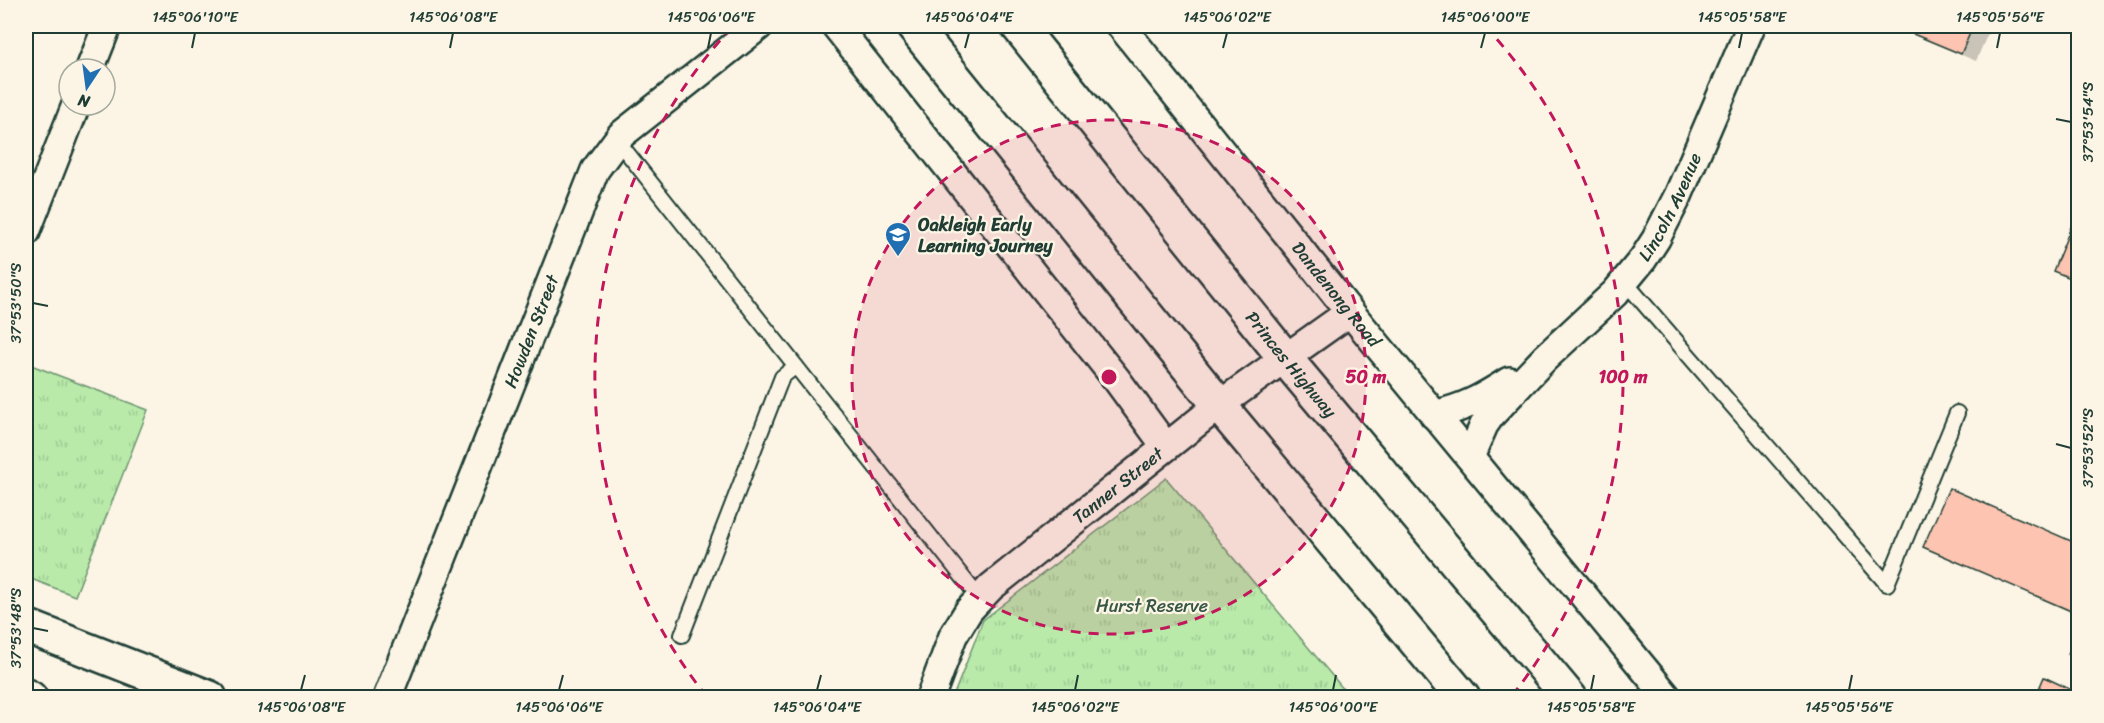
<svg xmlns="http://www.w3.org/2000/svg" width="2104" height="723" viewBox="0 0 2104 723" font-family="Sriracha,sans-serif">
<style>
.park{fill:url(#park-tufts);stroke:#6c946f;stroke-width:1.5}
.shadow{fill:#0003}
.building{fill:#fdc5b1;stroke:#1f3d34;stroke-width:1.5}
.lines{fill:none;stroke-linecap:round;stroke-linejoin:round}
.service-casing{stroke:#1f3d34;stroke-width:18}
.minor-casing{stroke:#1f3d34;stroke-width:32}
.primary-casing{stroke:#1f3d34;stroke-width:38}
.trunk-casing{stroke:#1f3d34;stroke-width:38}
.service{stroke:#fcf5e5;stroke-width:14}
.minor{stroke:#fcf5e5;stroke-width:27}
.primary{stroke:#fcf5e5;stroke-width:33}
.trunk{stroke:#fcf5e5;stroke-width:33}
.ticks{fill:none;stroke:#1f3d34;stroke-width:2}
.ring{fill:none;stroke:#c2185b;stroke-width:3;stroke-dasharray:10 8}
.labels{text-anchor:middle;stroke-width:4.5;stroke-linejoin:round;paint-order:stroke}
.street-label{font-size:18px;fill:#1f3d34;stroke:#fcf5e5}
.poi-label{font-size:18px;font-weight:bold;fill:#1f3d34;stroke:#fcf5e5;text-anchor:start}
.park-label{font-size:18px;fill:#365746;stroke:#fcf5e5}
.centre{fill:#c2185b;stroke:#fcf5e5;stroke-width:3}
.ring-label{font-size:18px;text-anchor:middle;font-weight:bold;fill:#c2185b;stroke:#fcf5e5;stroke-width:4.5;stroke-linejoin:round;paint-order:stroke}
.neatline{fill:none;stroke:#1f3d34;stroke-width:2}
.ticks-label{font-size:15px;text-anchor:middle;fill:#1f3d34}
</style>
<defs>
<pattern id="park-tufts" width="24" height="20" patternUnits="userSpaceOnUse" patternTransform="scale(1.5)"><rect width="24" height="20" fill="#b9eaaa"/><path d="M3 7l-1-3M5 7V3M7 7l1-3M15 17l-1-3M17 17v-4M19 17l1-3" fill="none" stroke="#9fca93"/></pattern>
</defs>
<rect width="100%" height="100%" fill="#fcf5e5"/>
<filter id="ink" filterUnits="userSpaceOnUse"><feTurbulence type="fractalNoise" baseFrequency=".0167" numOctaves="2"/><feDisplacementMap in="SourceGraphic" scale="12" xChannelSelector="R" yChannelSelector="G"/><feConvolveMatrix kernelMatrix="1 2 1 2 8 2 1 2 1" color-interpolation-filters="sRGB"/></filter>
<g filter="url(#ink)">
<path class="park" d="M26,363L148,410L75,596L26,577Z
M1166,478L1350,697H953L983,620Z"/>
<path class="shadow" d="M1892,26H1991L1976,61Z
M2078,216V282L2055,271Z
M1950,490L2078,545V615L1940,555L1925,546Z"/>
<path class="building" d="M1894,26H1973L1961,54Z
M2078,210V281L2053,271Z
M1949,488L2078,544V614L1923,547Z
M2078,630V659L2068,654Z
M2044,677L2078,693V698H2035Z"/>
<g class="lines">
<defs>
<path id="service" d="M617,140L980,599
M1625,282L1887,584L1957,413
M682,635L782,377L796,366"/>
<g id="minor">
<path d="M836,26L1117,380L1166,447"/>
<path id="s1" d="M1121,26L1350,312L1668,698"/>
<path d="M90,69L107,26"/>
<path d="M26,232L76,105"/>
<path d="M1434,415C1466,407 1481,399 1509,381"/>
<path id="s2" d="M1470,457L1484,425L1491,415L1545,358L1615,293L1643,259L1656,239L1678,196L1751,26"/>
<path id="s3" d="M387,698L595,170L621,135L759,26"/>
<path id="s4" d="M930,698L953,636L969,610L991,587L1219,405L1350,312"/>
</g>
<path id="primary" d="M26,626L210,698
M26,696L30,698"/>
<g id="trunk">
<path d="M913,26L1219,405L1463,698"/>
<path id="s5" d="M1018,26L1285,358L1570,698"/>
</g>
</defs>
<use href="#service" class="service-casing"/>
<use href="#minor" class="minor-casing"/>
<use href="#primary" class="primary-casing"/>
<use href="#trunk" class="trunk-casing"/>
<use href="#service" class="service"/>
<use href="#minor" class="minor"/>
<use href="#primary" class="primary"/>
<use href="#trunk" class="trunk"/>
</g>
</g>
<path class="ticks" d="M192,48L195,33M450,48L453,33M708,48L711,33M965,48L969,33M1223,48L1227,33M1481,48L1485,33M1739,48L1742,33M1997,48L2000,33M2056,119L2071,122M33,303L48,306M2056,444L2071,448M33,628L48,631M301,690L305,675M559,690L563,675M817,690L821,675M1075,690L1078,675M1333,690L1336,675M1591,690L1594,675M1849,690L1852,675"/>
<circle cx="1109" cy="377" r="257" fill="#c2185b" fill-opacity=".12"/>
<g class="ring">
<circle cx="1109" cy="377" r="257"/>
<path d="M707 697A514 514 0 0 1 733 26M1485 26A514 514 0 0 1 1511 697"/>
</g>
<defs>
<symbol id="school-pin" viewBox="-11 -11 22 30"><path d="M0 17L-7.5 6A9.5 9.5 0 1 1 7.5 6Z" fill="#1f6fb2" stroke="#fcf5e5"/><path d="M0-5L7-2L0 1L-7-2ZM-4 1L0 2.5L4 1V4Q0 6-4 4Z" fill="#fff"/></symbol>
</defs>
<g fill-rule="evenodd">
<use href="#school-pin" x="883" y="220" width="30" height="40"/>
</g>
<g class="labels">
<g class="street-label">
<text dy="6" stroke="none"><textPath href="#s2" startOffset="324">Lincoln Avenue</textPath></text>
<text dy="6" stroke="none"><textPath href="#s1" startOffset="344">Dandenong Road</textPath></text>
<text dy="6" stroke="none"><textPath href="#s3" startOffset="394">Howden Street</textPath></text>
<text dy="6" stroke="none"><textPath href="#s5" startOffset="435">Princes Highway</textPath></text>
<text dy="6" stroke="none"><textPath href="#s4" startOffset="291">Tanner Street</textPath></text>
</g>
<g class="poi-label">
<text x="918" y="231">Oakleigh Early<tspan x="918" dy="21">Learning Journey</tspan></text>
</g>
<g class="park-label">
<text x="1152" y="612">Hurst Reserve</text>
</g>
</g>
<circle cx="1109" cy="377" r="9" class="centre"/>
<g class="ring-label">
<text x="1366" y="383">50 m</text>
<text x="1623" y="383">100 m</text>
</g>
<rect width="2104" height="723" fill="none" stroke="#fcf5e5" stroke-width="66"/>
<g transform="translate(87 87) rotate(193)"><circle r="28" fill="#fcf5e5" stroke="#a4ab9e" stroke-width="1.5"/>
<path d="M0-4.5L10 22L0 15L-10 22Z" fill="#1f6fb2"/>
<text y="-9" font-size="16" font-weight="bold" text-anchor="middle" fill="#1f3d34">N</text>
</g>
<rect x="33" y="33" width="2038" height="657" class="neatline"/>
<g class="ticks-label">
<text x="195" y="22">145°06'10"E</text>
<text x="453" y="22">145°06'08"E</text>
<text x="711" y="22">145°06'06"E</text>
<text x="969" y="22">145°06'04"E</text>
<text x="1227" y="22">145°06'02"E</text>
<text x="1485" y="22">145°06'00"E</text>
<text x="1742" y="22">145°05'58"E</text>
<text x="2000" y="22">145°05'56"E</text>
<text transform="translate(2088 122) rotate(-90)" y="5">37°53'54"S</text>
<text transform="translate(16 303) rotate(-90)" y="5">37°53'50"S</text>
<text transform="translate(2088 448) rotate(-90)" y="5">37°53'52"S</text>
<text transform="translate(16 628) rotate(-90)" y="5">37°53'48"S</text>
<text x="301" y="712">145°06'08"E</text>
<text x="559" y="712">145°06'06"E</text>
<text x="817" y="712">145°06'04"E</text>
<text x="1075" y="712">145°06'02"E</text>
<text x="1333" y="712">145°06'00"E</text>
<text x="1591" y="712">145°05'58"E</text>
<text x="1849" y="712">145°05'56"E</text>
</g>
</svg>
